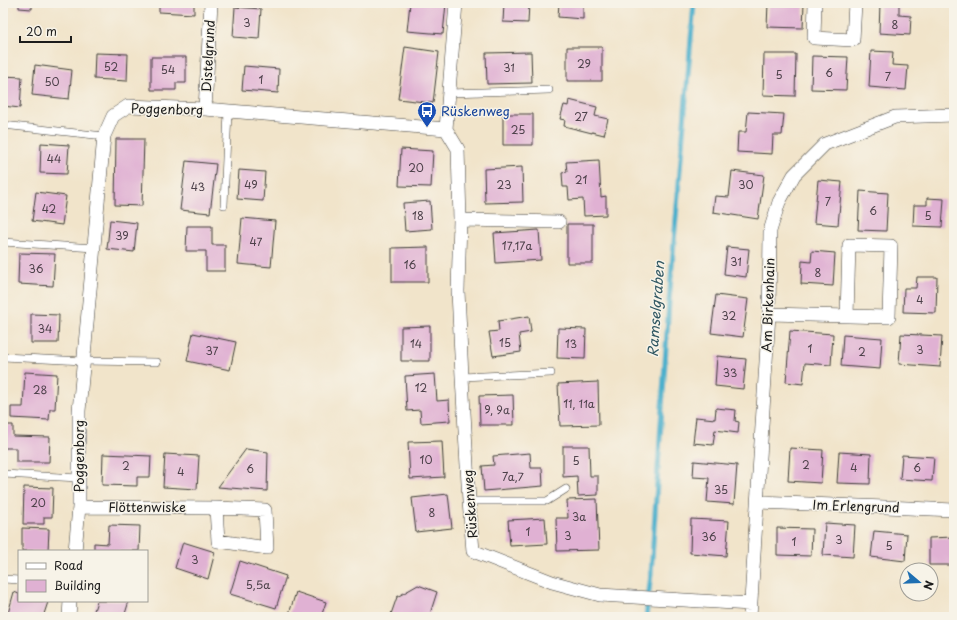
<svg xmlns="http://www.w3.org/2000/svg" width="957" height="620" viewBox="0 0 957 620" font-family="'Playpen Sans',sans-serif">
<style>
.lines{fill:none;stroke-linecap:round;stroke-linejoin:round}
.stream{stroke:#4db0cc;stroke-width:5}
.building{fill:#e0b1d3}
.service-casing{stroke:#3c3a36;stroke-width:8}
.minor-casing{stroke:#3c3a36;stroke-width:14}
.service{stroke:#fff;stroke-width:7}
.minor{stroke:#fff;stroke-width:13}
.labels{text-anchor:middle;stroke-width:3;stroke-linejoin:round;paint-order:stroke}
.number-label{font-size:11px;fill:#4d414a}
.street-label{font-size:13px;fill:#1c1c1c;stroke:#f7f3e8}
.transit-label{font-size:13px;fill:#164399;stroke:#f7f3e8;text-anchor:start}
.water-label{font-size:14px;font-style:italic;fill:#305762;stroke:#f7f3e8}
</style>
<rect width="100%" height="100%" fill="#f7f3e8"/>
<filter id="ink" filterUnits="userSpaceOnUse"><feTurbulence type="fractalNoise" baseFrequency=".025" numOctaves="2"/><feDisplacementMap in="SourceGraphic" scale="8" xChannelSelector="R" yChannelSelector="G"/><feConvolveMatrix kernelMatrix="1 2 1 2 8 2 1 2 1" color-interpolation-filters="sRGB"/></filter>
<filter id="wash" filterUnits="userSpaceOnUse"><feTurbulence type="fractalNoise" baseFrequency=".012" numOctaves="4" result="noise"/><feDisplacementMap in="SourceGraphic" scale="16" xChannelSelector="R" yChannelSelector="G"/><feGaussianBlur stdDeviation="0.9" result="paint"/><feColorMatrix in="noise" values="0 0 0 0 0 0 0 0 0 0 0 0 0 0 0 0 0 1.4 0 .05"/><feComposite in="paint" operator="in"/></filter>
<g filter="url(#wash)">
<rect width="100%" height="100%" fill="#f1e4ca"/>
<g class="lines">
<path class="stream" d="M646,617L651,574L669,302L694,3"/>
</g>
<g id="blocks">
<path class="building" d="M19,3H32V9L19,8Z
M159,3H194V14L159,12Z
M410,3H446L443,34L407,31Z
M504,3H529L528,23L503,22Z
M559,3H583V19L558,17Z
M768,3H804L803,28L767,27Z
M880,3H899V15L911,16L910,35L879,33Z
M235,7L261,9L259,39L233,37Z
M405,47L439,52L433,103L398,99Z
M567,47H602V81H567Z
M871,51L893,52L892,65L908,66L906,90L869,87Z
M531,52L532,83L487,84L486,53Z
M95,53L128,54L127,81L94,79Z
M764,54H796L795,96L763,95Z
M812,56L848,57L846,90L811,89Z
M151,57H186V83H176V90H151Z
M35,65L72,70L69,99L32,95Z
M244,66L279,69L278,93L242,90Z
M3,76L22,77L20,108L3,106Z
M569,100L597,107L595,116L608,119L604,135L592,132V133L564,126L565,120L560,119L564,105L568,106Z
M748,112L784,114L782,135H773L772,154L737,152L738,132H746Z
M503,114H533V145H503Z
M116,139H144L142,206L115,205Z
M41,143L69,145L67,174L40,173Z
M401,149L433,151L431,187L399,186Z
M599,160L601,197L606,196V215L584,216L583,199L569,200L568,187H563L562,173L567,172L566,162Z
M186,161L216,164L210,213L180,210Z
M522,167L523,202L485,203L484,169Z
M239,170L265,172L263,201L237,199Z
M732,171L764,175L758,219L713,212L715,196L729,197Z
M818,180L842,182L838,225L814,223Z
M860,191L888,193L886,231L858,230Z
M36,192L66,196L62,225L32,221Z
M927,198L944,199L942,227L913,226L914,205H927Z
M430,201L432,229L405,231L403,203Z
M242,218L275,221L271,267L238,264Z
M110,220L137,223L134,252L107,249Z
M567,224H593V263H567Z
M187,226H212V245H225V271H206V251H186Z
M539,230L541,260L496,263L494,233Z
M428,247V282H392V248Z
M727,247L749,249L746,277L724,274Z
M812,251L835,253L833,286L801,284L802,261L811,262Z
M19,253L55,254L53,286L18,284Z
M917,277H937L936,313L903,312L904,288H916Z
M716,295L748,299L743,337L711,333Z
M31,314L59,315L58,343H31Z
M529,316L531,332L519,334L521,352L493,356L489,332L499,331L498,321Z
M430,326V361H401V327Z
M558,328L586,329L585,359L557,358Z
M790,331L833,334L831,365L805,363L803,384L786,382Z
M193,333L236,342L230,370L187,361Z
M901,334L942,336L940,367L899,364Z
M843,335L882,338L880,369L841,366Z
M717,356L746,359L743,389L715,386Z
M25,372L57,374L55,409H50L49,420L11,418V407H23Z
M435,374L437,401L449,400L450,421L421,423L420,410L407,411L405,376Z
M598,382L599,425L560,426L558,384Z
M513,395L514,425H480L479,396Z
M716,408L736,410L735,421L739,422L738,433L715,430L713,445L693,443L696,417L715,419Z
M3,425H13V436L50,437L49,462H16V448H3Z
M442,441L444,477L410,479L408,442Z
M563,446H589L590,476H598V495L578,496L577,476L563,477Z
M790,448L823,450L821,483L788,481Z
M246,449L268,452L267,491L218,487Z
M839,452L871,454L870,484L837,483Z
M530,453L531,468H542L543,486L484,491L482,466L494,465L493,456Z
M103,454L151,456L150,477H137V486L102,485Z
M165,454L199,456L197,489L163,487Z
M902,455L934,457L932,481L900,479Z
M694,461L737,465L734,504L707,502L709,478L693,477Z
M24,487L53,488L52,517H44V524H23Z
M448,494L452,528L416,532L412,498Z
M597,499L599,550L557,551L556,518H568L567,500Z
M545,518L547,544L510,546L508,520Z
M691,519L729,521L726,556L690,553Z
M825,523L855,525L853,557L823,555Z
M109,525L140,526L139,551H94V543L108,544Z
M22,528L49,529L48,551H22Z
M777,528L812,529L811,556L777,555Z
M874,531L907,534L905,561L871,557Z
M954,537V565H929V538Z
M183,542L215,552L208,579L175,568Z
M240,561L286,576L276,608L230,594Z
M418,585L437,592L429,617H390L397,597Z
M14,592L19,594V601H44L48,602L43,617H7Z
M296,592L326,602L321,617H288Z
M97,601H129L124,617H92Z"/>
</g>
</g>
<g filter="url(#ink)">
<use href="#blocks" fill-opacity="0" stroke="#3c3a36" stroke-width="1"/>
<g class="lines">
<defs>
<path id="service" d="M449,93L549,90
M3,125L104,136
M224,205L228,111
M3,242L94,248
M3,357L84,361L157,362
M462,377L551,373
M3,474L79,478
M469,501H547L566,489
M3,579L19,580"/>
<path id="minor" d="M456,3L446,129L458,149L460,220L458,291L462,377L469,501L473,551L552,582L600,595L751,604
M815,3L814,38L853,40L855,3
M205,109L211,3
M460,220L559,222
M769,314L889,317L891,246L849,245L847,316
M758,502L885,507L954,510
M79,507L216,508L218,541L267,548L265,510L216,508
M75,551L79,507V411L104,136L113,116L128,106L205,109L446,129
M69,617L70,601
M750,617L769,314L770,231L779,202L794,175L825,144L895,117L954,115"/>
</defs>
<use href="#service" class="service-casing"/>
<use href="#minor" class="minor-casing"/>
<use href="#service" class="service"/>
<use href="#minor" class="minor"/>
</g>
</g>
<defs>
<symbol id="bus-pin" viewBox="-11 -11 22 30"><path d="M0 17L-7.5 6A9.5 9.5 0 1 1 7.5 6Z" fill="#1a4fb4" stroke="#f7f3e8"/><path d="M-5-6H5V4H4V6H2V4H-2V6H-4V4H-5ZM-3.5-4V0h7V-4ZM-3.5 1.2v1.5H-2V1.2ZM2 1.2v1.5H3.5V1.2Z" fill="#fff"/></symbol>
</defs>
<g fill-rule="evenodd">
<use href="#bus-pin" x="416" y="100" width="22" height="30"/>
</g>
<g class="labels">
<g class="number-label">
<text x="247" y="27">3</text>
<text x="895" y="29">8</text>
<text x="584" y="68">29</text>
<text x="111" y="71">52</text>
<text x="509" y="72">31</text>
<text x="168" y="74">54</text>
<text x="829" y="77">6</text>
<text x="779" y="79">5</text>
<text x="888" y="81">7</text>
<text x="261" y="84">1</text>
<text x="52" y="86">50</text>
<text x="581" y="121">27</text>
<text x="518" y="134">25</text>
<text x="54" y="163">44</text>
<text x="416" y="172">20</text>
<text x="581" y="184">21</text>
<text x="251" y="189">49</text>
<text x="504" y="189">23</text>
<text x="746" y="189">30</text>
<text x="198" y="191">43</text>
<text x="828" y="206">7</text>
<text x="49" y="213">42</text>
<text x="873" y="215">6</text>
<text x="418" y="220">18</text>
<text x="928" y="220">5</text>
<text x="122" y="240">39</text>
<text x="256" y="246">47</text>
<text x="517" y="250">17,17a</text>
<text x="736" y="266">31</text>
<text x="410" y="269">16</text>
<text x="36" y="273">36</text>
<text x="818" y="277">8</text>
<text x="920" y="304">4</text>
<text x="729" y="320">32</text>
<text x="45" y="333">34</text>
<text x="505" y="347">15</text>
<text x="416" y="348">14</text>
<text x="571" y="348">13</text>
<text x="810" y="353">1</text>
<text x="920" y="354">3</text>
<text x="212" y="355">37</text>
<text x="862" y="356">2</text>
<text x="730" y="377">33</text>
<text x="421" y="392">12</text>
<text x="40" y="394">28</text>
<text x="579" y="408">11, 11a</text>
<text x="497" y="414">9, 9a</text>
<text x="426" y="464">10</text>
<text x="576" y="465">5</text>
<text x="806" y="469">2</text>
<text x="126" y="470">2</text>
<text x="854" y="472">4</text>
<text x="917" y="472">6</text>
<text x="250" y="473">6</text>
<text x="181" y="476">4</text>
<text x="513" y="481">7a,7</text>
<text x="721" y="494">35</text>
<text x="38" y="507">20</text>
<text x="432" y="517">8</text>
<text x="579" y="521">3a</text>
<text x="528" y="536">1</text>
<text x="568" y="540">3</text>
<text x="709" y="541">36</text>
<text x="839" y="544">3</text>
<text x="794" y="546">1</text>
<text x="889" y="550">5</text>
<text x="195" y="564">3</text>
<text x="258" y="589">5,5a</text>
</g>
<g class="street-label">
<text transform="translate(208 56) rotate(-87)" y="5">Distelgrund</text>
<text transform="translate(167 109) rotate(1)" y="5">Poggenborg</text>
<text transform="translate(768 305) rotate(-88)" y="5">Am Birkenhain</text>
<text transform="translate(79 456) rotate(-90)" y="5">Poggenborg</text>
<text transform="translate(470 504) rotate(-94)" y="5">Rüskenweg</text>
<text transform="translate(856 506) rotate(2)" y="5">Im Erlengrund</text>
<text x="147" y="512">Flöttenwiske</text>
</g>
<g class="transit-label">
<text x="441" y="116">Rüskenweg</text>
</g>
<g class="water-label">
<text transform="translate(656 309) rotate(-86)" y="5">Ramselgraben</text>
</g>
</g>
<rect width="957" height="620" fill="none" stroke="#f7f3e8" stroke-width="16"/>
<rect x="18" y="550" width="130" height="52" fill="#f7f3e8" stroke="#9f9d96"/>
<rect x="26" y="563" width="20" height="6" fill="#ffffff" stroke="#9f9d96"/>
<text x="54" y="570" font-size="12" fill="#1c1c1c">Road</text>
<rect x="26" y="580" width="20" height="12" fill="#e0b1d3" stroke="#9f9d96"/>
<text x="54" y="590" font-size="12" fill="#1c1c1c">Building</text>
<g transform="translate(919 582) rotate(109)"><circle r="19" fill="#f7f3e8" stroke="#9f9d96"/>
<path d="M0-3L7 15L0 10L-7 15Z" fill="#1f6fb2"/>
<text y="-6" font-size="11" font-weight="bold" text-anchor="middle" fill="#1c1c1c">N</text>
</g>
<path d="M20 36v6h51v-6" fill="none" stroke="#1c1c1c" stroke-width="2"/>
<text x="26" y="36" font-size="12" fill="#1c1c1c" stroke="#f7f3e8" stroke-width="3" paint-order="stroke">20 m</text>
</svg>
